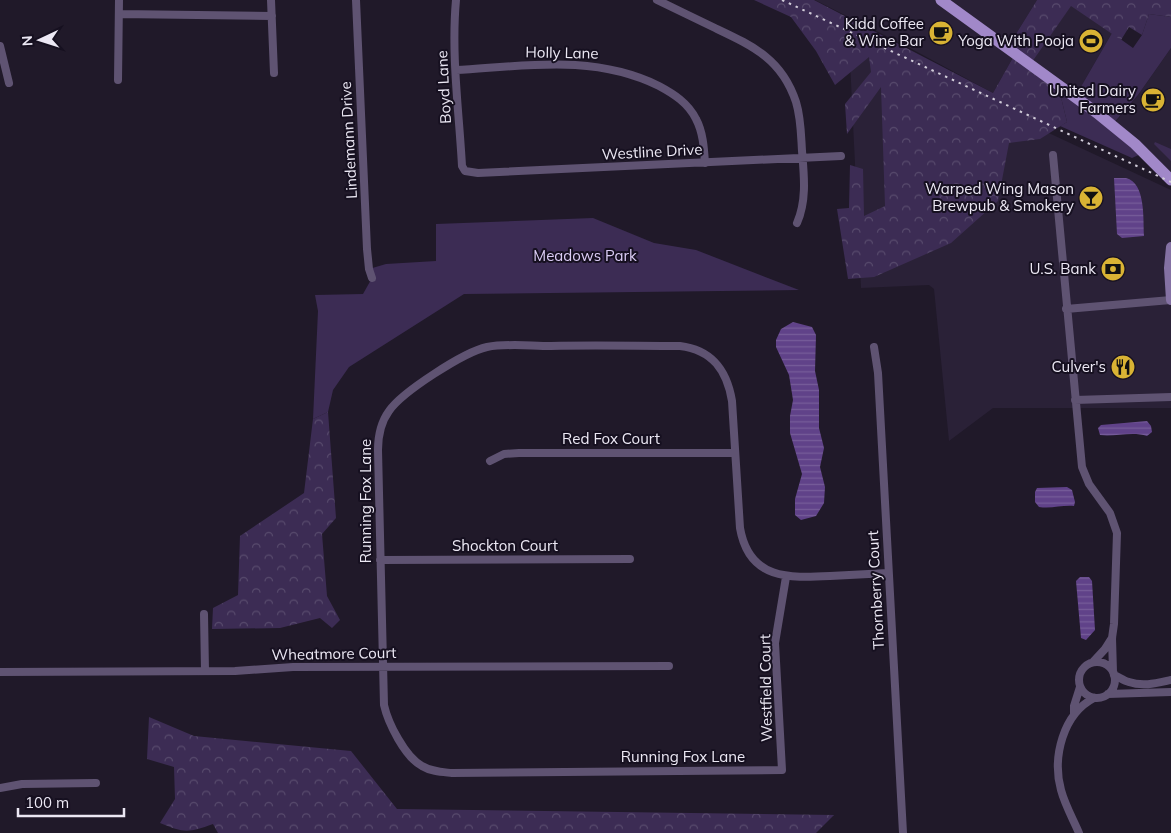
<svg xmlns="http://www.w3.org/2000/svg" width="1171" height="833" viewBox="0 0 1171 833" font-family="Mulish,sans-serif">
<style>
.built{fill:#2a2137}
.green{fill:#3c2c54}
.forest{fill:url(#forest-crowns)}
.water{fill:url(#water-rules)}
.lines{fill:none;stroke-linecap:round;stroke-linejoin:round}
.minor{stroke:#5f5372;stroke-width:8}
.secondary{stroke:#8471a3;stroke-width:10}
.primary{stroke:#a188c9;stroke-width:11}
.rail{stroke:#d1ccd9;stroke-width:2;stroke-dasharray:2.5 5;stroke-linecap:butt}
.labels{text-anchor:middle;stroke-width:4;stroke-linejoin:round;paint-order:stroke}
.poi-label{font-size:15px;fill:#ece8f4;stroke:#161020;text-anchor:end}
.street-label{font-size:15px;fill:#ece8f4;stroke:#161020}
.park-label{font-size:15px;fill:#dccdf6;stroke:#161020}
</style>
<defs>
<pattern id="forest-crowns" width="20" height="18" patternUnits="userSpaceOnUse" patternTransform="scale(1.25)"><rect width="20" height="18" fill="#3c2c54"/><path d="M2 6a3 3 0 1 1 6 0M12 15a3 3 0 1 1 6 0" fill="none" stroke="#584b6d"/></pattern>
<pattern id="water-rules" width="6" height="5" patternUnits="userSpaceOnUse" patternTransform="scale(1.25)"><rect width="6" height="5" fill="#604289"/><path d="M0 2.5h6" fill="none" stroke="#775d9a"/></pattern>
</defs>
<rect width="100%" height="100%" fill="#201929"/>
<path class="built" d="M815,0H1037L1016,34L1002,44L1015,54L993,93L908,47Z
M1071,5L1112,33L1075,97L1030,65Z
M849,40L1171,190V408H993L949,441L934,289L929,285L861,288Z
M1171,48V180L1112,126L1138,95Z"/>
<path class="green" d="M1149,14L1171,17V48L1138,95L1112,125L1143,153L1132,158L1060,126L1067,122L1058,85L1075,97L1112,33L1133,48L1142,35Z
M1155,142L1171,149V161L1154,144Z
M593,218L654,243L696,250L799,290L464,294L349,367L333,390L328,412L313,419L318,311L315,295L363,294L372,278L369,269L386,264L436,261V224Z"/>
<path class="forest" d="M754,0H814L993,93L1015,54L1002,44L1016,34L1037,0H1171V17L1149,14L1142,35L1129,27L1121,40L1071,6L1030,65L1058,85L1067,122L1040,139L1009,143L998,201L951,243L874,277L848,279L837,209L849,208L850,165L863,169L864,216L885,206L881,87L847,134L845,104L871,72L869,57L835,85L816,51L791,17Z
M328,412L336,518L322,534L327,596L340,620L332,628L320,618L280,628L212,629L213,608L238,595L240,536L304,493L313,419Z
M149,717L194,736L351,751L397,809L834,815L816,833H218L213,824C188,833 184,833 160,823L175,799L174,767L147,759Z"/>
<path class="water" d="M1114,178C1117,178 1122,178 1126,178C1146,183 1143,219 1144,236L1122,238L1117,234Z
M793,322L812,327L816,335L815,371L819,390V428L824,448L820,467L825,487L824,503L816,516L801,520L795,515V499L802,474L790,433V416L793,400L789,375L776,347V340L781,329Z
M1147,421L1151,426L1152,432L1147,436C1132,431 1115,437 1100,435L1098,428L1101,425Z
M1067,487L1072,490L1075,502L1074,506C1062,505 1051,509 1039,507L1035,502V492L1037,488Z
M1080,577H1089L1092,581L1095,630L1086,640L1081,638L1076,581Z"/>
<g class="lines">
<path class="minor" d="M271,0L274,73
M356,0L367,249L369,269L372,278
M456,0C451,55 459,111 462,166L465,171L478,173L841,156
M657,0C676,9 696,19 715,28C753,46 782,59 796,102C801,118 801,135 802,151C804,175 807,200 797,223
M119,14L272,16
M0,46L9,83
M456,70C526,66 594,54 659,86C674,94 688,103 696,119C703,132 704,148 705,163
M118,80L119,0
M1053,155L1082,467L1089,484L1110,513L1117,533L1114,624L1112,638L1113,672
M1066,309L1171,300
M874,347L878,373L903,833
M1075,400L1171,397
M490,461L504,454L519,453H735
M380,560L630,559
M786,577L775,643L782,770L452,773C442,772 432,772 422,766C405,757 388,723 384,705L378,450C378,436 381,422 389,411C402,392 464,352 487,347C508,343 530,346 551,346C594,345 637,346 680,346C713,350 727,371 732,401L740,528C749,580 789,578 830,576C850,575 869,574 888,573
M204,614L205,671
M1079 680a18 18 0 1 1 36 0a18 18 0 1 1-36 0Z
M1093,662L1105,649L1112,638
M0,672L235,671L293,667L669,666
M1114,675C1119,677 1124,681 1129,682C1143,687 1157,683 1171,680
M1108,694L1171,692
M1074,714V706L1080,687
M0,788L22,784L96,783
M1079,833C1073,819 1065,805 1061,790C1052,757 1063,714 1094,698"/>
<path class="secondary" d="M1171,247L1169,268L1171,300"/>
<path class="primary" d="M941,0L1097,113L1135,144L1171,180"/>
<path class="rail" d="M782,0L1171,182"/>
</g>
<defs>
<symbol id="cafe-disc" viewBox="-11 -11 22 22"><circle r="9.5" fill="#d9b334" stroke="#161020"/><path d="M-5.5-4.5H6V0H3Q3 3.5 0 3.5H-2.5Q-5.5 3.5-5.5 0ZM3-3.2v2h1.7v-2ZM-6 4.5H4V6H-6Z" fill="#111"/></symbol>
<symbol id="stadium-disc" viewBox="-11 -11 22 22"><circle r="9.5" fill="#d9b334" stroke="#161020"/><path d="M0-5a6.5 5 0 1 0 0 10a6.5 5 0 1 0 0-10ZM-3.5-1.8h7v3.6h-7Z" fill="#111"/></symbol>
<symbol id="bar-disc" viewBox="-11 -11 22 22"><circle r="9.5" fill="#d9b334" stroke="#161020"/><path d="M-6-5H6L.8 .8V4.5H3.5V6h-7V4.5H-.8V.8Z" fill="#111"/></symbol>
<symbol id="bank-disc" viewBox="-11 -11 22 22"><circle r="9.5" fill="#d9b334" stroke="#161020"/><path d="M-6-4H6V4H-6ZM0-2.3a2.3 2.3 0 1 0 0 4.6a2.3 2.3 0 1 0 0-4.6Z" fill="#111"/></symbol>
<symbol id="restaurant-disc" viewBox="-11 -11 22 22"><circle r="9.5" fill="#d9b334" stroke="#161020"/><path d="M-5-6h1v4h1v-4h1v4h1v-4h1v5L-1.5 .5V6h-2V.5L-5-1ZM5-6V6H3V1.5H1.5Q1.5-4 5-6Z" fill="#111"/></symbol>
</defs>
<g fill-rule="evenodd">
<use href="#cafe-disc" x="927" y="19" width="28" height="28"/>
<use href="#stadium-disc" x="1077" y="27" width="28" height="28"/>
<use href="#cafe-disc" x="1139" y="86" width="28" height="28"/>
<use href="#bar-disc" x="1077" y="184" width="28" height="28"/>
<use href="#bank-disc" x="1099" y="255" width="28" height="28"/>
<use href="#restaurant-disc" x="1109" y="353" width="28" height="28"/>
</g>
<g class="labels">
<g class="poi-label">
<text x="924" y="29">Kidd Coffee<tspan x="924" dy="17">&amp; Wine Bar</tspan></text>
<text x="1074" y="46">Yoga With Pooja</text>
<text x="1136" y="96">United Dairy<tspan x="1136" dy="17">Farmers</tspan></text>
<text x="1074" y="194">Warped Wing Mason<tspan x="1074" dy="17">Brewpub &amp; Smokery</tspan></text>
<text x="1096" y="274">U.S. Bank</text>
<text x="1106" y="372">Culver's</text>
</g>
<g class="street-label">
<text transform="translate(562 53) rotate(1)" y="5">Holly Lane</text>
<text transform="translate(444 87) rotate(-93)" y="5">Boyd Lane</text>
<text transform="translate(349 140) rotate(-93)" y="5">Lindemann Drive</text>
<text transform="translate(652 152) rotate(-3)" y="5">Westline Drive</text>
<text x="611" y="444">Red Fox Court</text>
<text transform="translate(366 501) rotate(-90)" y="5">Running Fox Lane</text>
<text x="505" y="551">Shockton Court</text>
<text transform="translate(876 590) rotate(-93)" y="5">Thornberry Court</text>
<text transform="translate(334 654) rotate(-1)" y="5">Wheatmore Court</text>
<text transform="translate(766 688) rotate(-91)" y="5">Westfield Court</text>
<text x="683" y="762">Running Fox Lane</text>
</g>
<g class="park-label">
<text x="585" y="261">Meadows Park</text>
</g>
</g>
<g transform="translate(40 40) rotate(266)" stroke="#161020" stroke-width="4" paint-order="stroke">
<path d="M0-4L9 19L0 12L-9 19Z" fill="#ece8f4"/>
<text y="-8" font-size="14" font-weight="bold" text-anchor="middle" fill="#ece8f4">N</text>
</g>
<path d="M18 808v8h106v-8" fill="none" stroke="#ece8f4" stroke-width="2.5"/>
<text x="25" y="808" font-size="15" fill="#ece8f4" stroke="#161020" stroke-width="4" paint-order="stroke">100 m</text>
</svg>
